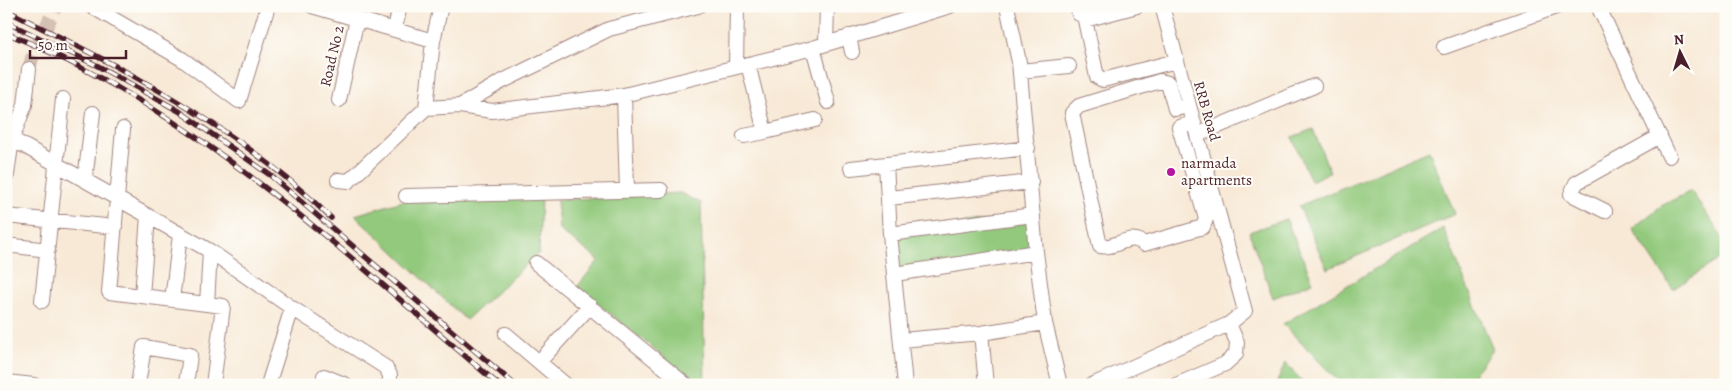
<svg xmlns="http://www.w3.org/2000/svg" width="1732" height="391" viewBox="0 0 1732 391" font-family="Alegreya,serif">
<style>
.green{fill:#92c97c;stroke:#6e7454}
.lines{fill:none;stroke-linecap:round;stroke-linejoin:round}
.street-tunnel{stroke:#d5c1b4;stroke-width:14;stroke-dasharray:14 7;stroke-linecap:butt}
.street-casing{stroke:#a18480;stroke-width:16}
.street{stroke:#fff;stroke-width:14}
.rail-casing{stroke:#4a1f2b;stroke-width:5.5}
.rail{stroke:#fdfcf7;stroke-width:4;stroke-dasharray:11;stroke-linecap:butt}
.poi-dot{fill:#b5179e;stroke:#fdfcf7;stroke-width:2}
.labels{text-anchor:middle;stroke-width:4;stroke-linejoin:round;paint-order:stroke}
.street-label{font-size:15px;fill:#4a1f2b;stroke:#fdfcf7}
.poi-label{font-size:15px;fill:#4a1f2b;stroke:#fdfcf7;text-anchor:start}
</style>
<rect width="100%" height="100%" fill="#fdfcf7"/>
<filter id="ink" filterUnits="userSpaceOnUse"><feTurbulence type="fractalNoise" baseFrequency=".02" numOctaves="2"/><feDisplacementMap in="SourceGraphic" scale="10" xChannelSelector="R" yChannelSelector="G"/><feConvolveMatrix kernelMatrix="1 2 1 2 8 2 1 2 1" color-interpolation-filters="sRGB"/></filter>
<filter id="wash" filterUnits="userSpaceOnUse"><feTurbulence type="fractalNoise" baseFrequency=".0096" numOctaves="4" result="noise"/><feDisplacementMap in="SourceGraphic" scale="20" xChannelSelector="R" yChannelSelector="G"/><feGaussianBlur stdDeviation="1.12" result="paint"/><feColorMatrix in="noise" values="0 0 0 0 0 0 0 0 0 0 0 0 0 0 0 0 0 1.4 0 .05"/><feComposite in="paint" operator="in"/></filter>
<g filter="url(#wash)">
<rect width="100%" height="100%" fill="#f8e9d6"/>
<path class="green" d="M1313,129L1330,172L1311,181L1292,137Z
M1429,151L1455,214L1327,269L1299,206Z
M1691,191L1726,243V255L1673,289L1632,229L1661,206Z
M680,193L701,203L705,385H699L577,287L599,260L559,230L557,200Z
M541,197L539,253L466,320L355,215L410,199Z
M1033,215L1036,252L895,274L890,234Z
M1286,219L1313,282L1273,298L1249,232Z
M1443,228L1493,349L1465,385H1342L1283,324Z
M1285,363L1306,385H1276Z"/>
</g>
<g filter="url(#ink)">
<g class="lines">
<path class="street-tunnel" d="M29,69L33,55L56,6"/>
<defs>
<path id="street" d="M91,6L182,59L239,101L268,6
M312,6L433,41
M1007,6L1019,62L1036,252L1045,323L1060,385
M1077,6L1079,14
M1137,6L1085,20L1097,77L1103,80L1176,61
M1598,6L1669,156
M395,28L400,6
M849,36L852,52
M826,43L827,6
M1444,47L1559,6
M813,48L828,102
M748,64L765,132L815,120
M736,67L737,6
M1020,71L1069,66
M624,95L627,191
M339,100L357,19
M460,106L501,82L609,29L698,6
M1189,106L1175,109L1168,83L1160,81L1079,106L1072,113L1100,246C1115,250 1130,231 1144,244L1203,227L1206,219L1179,127L1194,123
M426,108L460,106L492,111L624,95L813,48L950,6
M123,129L109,292L223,306L213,385
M1197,135L1314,86
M744,136L765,132
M12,139L210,251L292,308L385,367L390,375V382L387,385
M886,164L890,234L905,385
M851,168L1028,148
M85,180L93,113
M338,180L349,181L426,108L433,41L441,6
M6,181L12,139L25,105L29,69
M406,196L661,190
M889,198L1031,182
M1605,211L1571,194L1576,183L1660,136
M6,216L115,227
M890,234L1033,215
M6,245L48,250
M536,263L686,385
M895,274L1036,252
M142,296L148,216
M172,300L180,235
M42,301L63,99
M207,304L210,251
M981,333L986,385
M506,334L539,362L590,306
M901,340L981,333L1045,323
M539,362L566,385
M324,376L346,385
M6,382L34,385
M138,385L144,347L190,355L186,385
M268,385L292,308
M1092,385L1229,324L1245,311L1162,6
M1176,385L1225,364L1236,354L1237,342L1229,324"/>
</defs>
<use href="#street" class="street-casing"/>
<use href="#street" class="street"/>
<defs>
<path id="rail" d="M6,10C122,68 238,126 331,218
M6,22L98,66L179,111L270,175L515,385
M6,33C196,109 346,255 499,385"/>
</defs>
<use href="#rail" class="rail-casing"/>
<use href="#rail" class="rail"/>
</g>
</g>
<circle class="poi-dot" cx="1171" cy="172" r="5"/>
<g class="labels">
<g class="street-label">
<text transform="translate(332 56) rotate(-77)" y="5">Road No 2</text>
<text transform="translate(1207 111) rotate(74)" y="5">RRB Road</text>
</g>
<g class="poi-label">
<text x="1181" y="168">narmada<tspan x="1181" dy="17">apartments</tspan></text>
</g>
</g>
<rect width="1732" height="391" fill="none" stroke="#fdfcf7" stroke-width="25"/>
<g transform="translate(1680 52) rotate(355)" stroke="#fdfcf7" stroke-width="4" paint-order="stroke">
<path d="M0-4L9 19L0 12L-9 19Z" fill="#4a1f2b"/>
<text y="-8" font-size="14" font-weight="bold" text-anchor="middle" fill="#4a1f2b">N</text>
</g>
<path d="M30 50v8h96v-8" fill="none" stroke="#4a1f2b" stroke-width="2.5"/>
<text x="38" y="50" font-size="15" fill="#4a1f2b" stroke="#fdfcf7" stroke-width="4" paint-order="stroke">50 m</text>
</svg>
